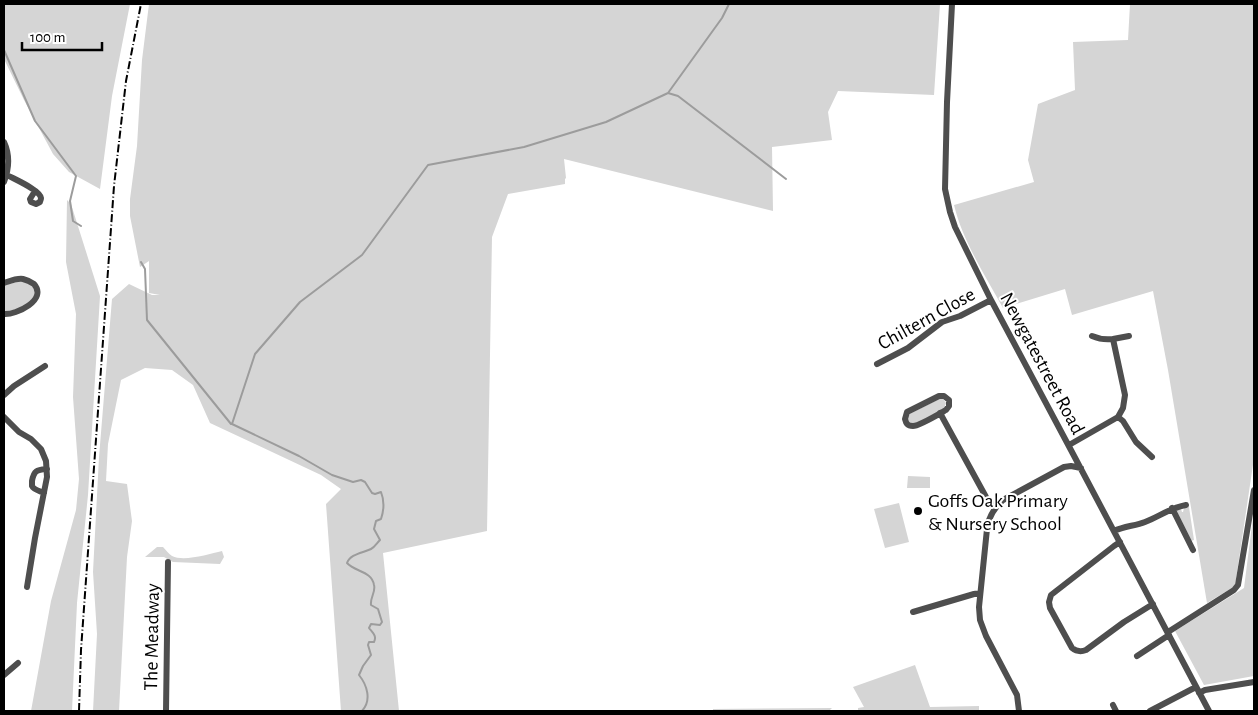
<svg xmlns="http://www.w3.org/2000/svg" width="1258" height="715" viewBox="0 0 1258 715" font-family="'Alegreya Sans',sans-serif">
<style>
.green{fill:#d5d5d5}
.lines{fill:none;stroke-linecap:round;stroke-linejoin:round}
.stream{stroke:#9c9c9c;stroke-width:2}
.minor{stroke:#4e4e4e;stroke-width:6}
.rail{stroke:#000;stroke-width:2;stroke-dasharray:8 2.5 1 2.5;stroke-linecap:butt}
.poi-dot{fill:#000;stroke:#fff;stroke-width:2}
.labels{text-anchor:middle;stroke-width:4;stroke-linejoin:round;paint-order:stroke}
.street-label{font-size:20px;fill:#000;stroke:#fff}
.poi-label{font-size:20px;fill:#000;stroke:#fff;text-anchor:start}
</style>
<rect width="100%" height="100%" fill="#fff"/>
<path class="green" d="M4,4H130L112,96L100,189L69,172L53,154L24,100L4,59Z
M149,4H940L934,95L838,91L828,112L832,140L772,147L773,211L564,159L566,178L565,179V184L508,194L492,237L487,531L383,553L399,711H341L326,504L341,489L321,475L210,423L193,385L172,370L145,368L121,380L108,444L106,481L127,484L132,521L127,557L119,711H93L97,634L93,572L99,457L112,299L129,284L152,295H160L149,293V261L140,267L130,216V199L137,146L142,60Z
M1130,4H1254V458L1235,586L1207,603L1168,370L1153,291L1072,315L1065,289L1003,308C985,275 963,242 954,205L1034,182L1028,160L1038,104L1075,90L1073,42L1128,40Z
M67,200L71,204L100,296L88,495L77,603L72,711H31L51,601L76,510L79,479L73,397L76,314L66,262Z
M23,281L31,284L35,290C33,307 18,309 4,312V285Z
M939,399H943L946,403L944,409L915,424L908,422V416L910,414Z
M908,476L930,477V488H907Z
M899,503L909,542L885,548L874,509Z
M1189,507L1194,540L1191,541L1189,540L1176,509H1181L1182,512H1183L1184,508Z
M1254,509V676L1204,685L1175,631L1244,588Z
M157,547H163C166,550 169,554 172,556C184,562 209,554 222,551L224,557L220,564L173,562L164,557H145Z
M915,665L930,707L979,706V711H858V708L864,707L853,687Z
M832,708L829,711H713V709Z"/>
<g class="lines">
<path class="stream" d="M4,50L35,121L76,176L70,201L73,221L81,226
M668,93L678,96L786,179
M141,262L145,269L147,320L231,424
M362,711C372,700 367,685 359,675L363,666L371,655L368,645L369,642H374C377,636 373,633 369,628L371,624L380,625L382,622L378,609L371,605C370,597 376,592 374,585C372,571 355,572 347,563C350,554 363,553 371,549C375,547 377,543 380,540L374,529L376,521L381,519C384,510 385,502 381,492L375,494L372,493L365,482L361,480L353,482L332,475L299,456L232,424L255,354L300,302L362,255L428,165L524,147L606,122L668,93L722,18L729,4"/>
<path class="minor" d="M952,4L947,102L945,189L950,212L955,227L991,300L1072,452L1209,711
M4,142C10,155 9,169 4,182
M7,175C14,179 40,190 41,198C41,200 40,201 40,202L36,204L31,202L30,199L35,191
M4,283C10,281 17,278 23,279C27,280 31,282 34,284C48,300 16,315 4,314
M1092,336C1099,339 1105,340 1113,339
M1129,336L1113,339L1125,395L1123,408L1118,417L1123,421L1136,442L1152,457
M877,364L908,348L942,322L960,316L991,300
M4,395L14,386L45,366
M939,396H944L949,400V406L946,410C939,414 919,426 913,426C907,426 906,423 905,419L907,412Z
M940,413L986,497L989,501L996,506
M4,417L19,432L31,439L41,449L46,461L47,477L35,538L27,587
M1069,445L1118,417
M44,493C40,491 34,490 32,486C32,484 32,483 32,481C34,470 37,470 47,469
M1172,508L1193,550
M1114,531C1124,526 1135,526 1145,522C1160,516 1170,508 1186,505
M1120,542L1114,546L1051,595L1049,602L1050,608L1072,648C1077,652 1081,652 1086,650L1124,622L1153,604
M913,612L974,594L980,593
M1168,632L1234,590L1238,585L1254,490
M1137,656L1169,635
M4,675L18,663
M1199,693L1205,690L1254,682
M1113,705L1116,711
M166,711L168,562
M1019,711L1017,695L986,636L980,620L979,607L987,529L989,520C992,512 996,506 1003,500L1064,467L1071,466L1081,468
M1150,711L1196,687"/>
<path class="rail" d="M79,711L81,650L114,186L126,81L141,4"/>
</g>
<circle class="poi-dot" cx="918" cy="511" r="5"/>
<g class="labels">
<g class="street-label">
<text transform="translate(926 318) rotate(-29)" y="7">Chiltern Close</text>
<text transform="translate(1043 363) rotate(62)" y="7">Newgatestreet Road</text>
<text transform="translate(151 637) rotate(-89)" y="7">The Meadway</text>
</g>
<g class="poi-label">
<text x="928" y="507">Goffs Oak Primary<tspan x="928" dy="23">&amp; Nursery School</tspan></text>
</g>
</g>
<rect width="1258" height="715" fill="none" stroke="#000000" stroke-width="10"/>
<path d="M22 42v8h80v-8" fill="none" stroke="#000000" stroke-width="2.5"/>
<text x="30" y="42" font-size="15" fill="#000000" stroke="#ffffff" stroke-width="4" paint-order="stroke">100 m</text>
</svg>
